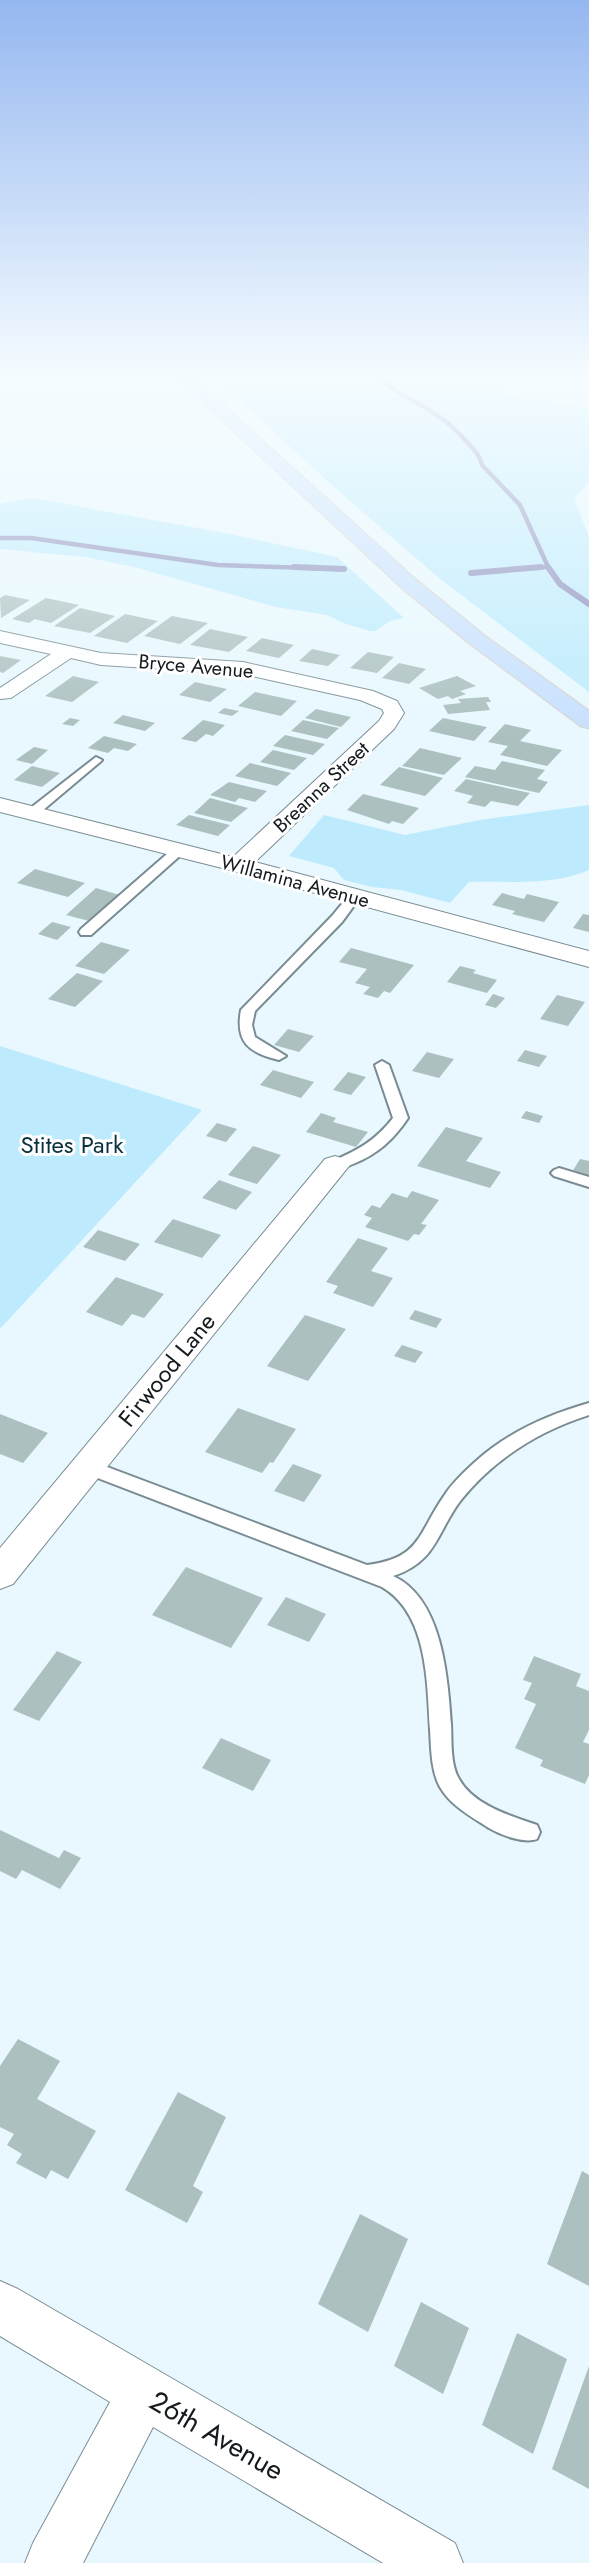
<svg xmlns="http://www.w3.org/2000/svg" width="589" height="2563" viewBox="0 0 589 2563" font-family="Jost,sans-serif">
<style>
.green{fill:#bdebfd}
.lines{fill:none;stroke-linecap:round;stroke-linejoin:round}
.stream-far1{stroke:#888bba;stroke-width:4.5}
.stream{stroke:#888bba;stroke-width:6}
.building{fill:#acc0c0}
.lane-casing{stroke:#7a8c93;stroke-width:4}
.street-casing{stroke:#7a8c93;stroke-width:2}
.primary-casing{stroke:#d5d6d6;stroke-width:3}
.lane{fill:#fff;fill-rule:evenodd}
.street{fill:#fff;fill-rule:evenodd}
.primary{fill:#c8e0fe;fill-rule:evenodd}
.labels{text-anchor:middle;stroke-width:6;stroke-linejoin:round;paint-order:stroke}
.far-street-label{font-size:20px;fill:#141a1d;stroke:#fff}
.park-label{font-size:24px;fill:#09313e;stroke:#fff}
.street-label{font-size:24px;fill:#141a1d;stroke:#fff}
.near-street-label{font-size:28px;fill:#141a1d;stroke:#fff}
</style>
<rect width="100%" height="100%" fill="#e8f8fe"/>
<path class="green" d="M214,377H465L518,397L589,408V482L574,498L589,537V692L439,578L334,487Z
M33,498L230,534L337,557L404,618L390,621L375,631H370L346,624L327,615L276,607L134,567L85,557L0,549V504Z
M589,805V870C553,886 508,881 469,882L450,903L401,890L372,887L344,880L334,868L289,856L324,815L405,835L480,820Z
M0,1046L202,1110L0,1329Z"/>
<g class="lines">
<path class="stream-far1" d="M377,377C409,403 438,408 467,442C474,450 480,455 482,465L520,505L549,569
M0,538H31L218,565L341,569
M522,569L546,567"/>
<path class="stream" d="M294,567L344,569
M548,567L560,584L589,604
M471,573L541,567"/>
</g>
<path class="building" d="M5,595L30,600L1,618L0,598Z
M46,598L79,605L51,623L35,619L29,623L12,619Z
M80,608L115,616L90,633L54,626Z
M125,614L158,621L127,643L94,636Z
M172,616L208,623L180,644L144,636Z
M210,629L248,637L229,652L190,645Z
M262,638L294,645L279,658L246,651Z
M312,649L340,655L328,666L299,661Z
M368,652L394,657L377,673L350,668Z
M0,656L21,660L3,673L0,672Z
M399,663L426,669L409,684L382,678Z
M73,676L99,682L72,702L45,696Z
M457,676L476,686L460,691L466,694L452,699L448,696L438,699L419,688Z
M195,682L227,689L210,702L179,695Z
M255,692L297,701L281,716L238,706Z
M488,697L491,702H486L490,710L448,714L443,705L461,703L458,699Z
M224,708L239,711L232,716L218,713Z
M316,709L351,717L341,727L305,718Z
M123,715L155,723L145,731L113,723Z
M70,718L80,720L73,726L62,724Z
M443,718L487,727L474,741L429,731Z
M203,720L225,725L213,736L206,734L196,742L181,739Z
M303,720L339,728L327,739L291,731Z
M505,724L531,730L520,741L562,750L547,766L500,755L508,746L488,742Z
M285,735L325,744L313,755L273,746Z
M104,736L137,744L128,751L114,748L108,753L88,748Z
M34,747L48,750L32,764L16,760Z
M420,748L462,758L444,775L402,766Z
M273,750L307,758L294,770L260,762Z
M502,761L545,770L537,779L548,782L539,793L465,777L475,766L495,770Z
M250,763L291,773L277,786L235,776Z
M32,766L60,773L42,787L14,780Z
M399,767L443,778L425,796L380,785Z
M466,779L530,793L518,806L491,801L485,807L467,803L473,796L454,791Z
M229,782L267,791L255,802L239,798L235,802L210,795Z
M363,794L419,808L403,824L392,821L389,824L347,810Z
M210,798L248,808L231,822L194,813Z
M189,815L230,825L218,836L176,825Z
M35,869L85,883L68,897L17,883Z
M96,888L123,896L93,922L66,915Z
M502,893L524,899L527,894L559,902L544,922L512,914L515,911L492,905Z
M583,914L589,915V932L573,928Z
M52,922L71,927L57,940L38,934Z
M101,942L130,950L104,974L75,966Z
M351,948L414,965L390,993L384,991L378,998L363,994L370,987L355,983L367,969L339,962Z
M460,966L476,970L473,973L497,980L487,993L447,982Z
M77,973L103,981L75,1007L48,999Z
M493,994L505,998L496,1008L485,1005Z
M557,995L585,1002L568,1026L540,1019Z
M288,1029L314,1036L299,1052L274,1045Z
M525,1050L547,1056L539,1067L517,1061Z
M427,1052L454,1059L439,1078L412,1071Z
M273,1070L314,1082L301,1098L260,1085Z
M348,1072L366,1077L351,1095L333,1090Z
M526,1111L543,1116L539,1123L521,1118Z
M321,1113L336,1118L333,1122L368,1132L356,1147L306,1132Z
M217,1123L237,1129L226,1142L206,1136Z
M446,1127L483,1138L466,1161L501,1172L490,1188L417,1166Z
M253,1146L281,1155L257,1184L228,1175Z
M580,1159L589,1161V1177L572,1172Z
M219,1180L252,1192L236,1210L202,1198Z
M412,1191L439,1200L421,1224L427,1225L419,1235L414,1234L408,1241L365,1227L372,1218L364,1215L372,1205L380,1208L392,1193L407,1198Z
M173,1219L221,1235L202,1258L154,1242Z
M98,1230L140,1244L125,1261L83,1247Z
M358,1238L388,1248L371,1271L393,1278L373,1307L333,1293L338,1286L326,1282Z
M116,1277L164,1294L144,1318L132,1314L122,1326L86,1312Z
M415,1310L442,1319L436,1328L409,1319Z
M305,1315L346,1329L308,1381L267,1366Z
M402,1345L423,1352L415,1363L394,1356Z
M238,1408L296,1429L273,1463L270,1462L262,1473L205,1452Z
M0,1414L48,1433L23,1463L0,1454Z
M293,1464L322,1475L304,1502L274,1491Z
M186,1567L263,1598L231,1648L152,1615Z
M286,1597L326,1614L309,1642L267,1625Z
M57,1651L82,1662L39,1721L13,1710Z
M534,1656L581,1674L576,1686L589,1691V1730L583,1742L589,1744V1775L585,1784L540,1766L543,1760L515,1748L536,1704L524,1699L532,1683L523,1680Z
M221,1738L271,1760L253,1791L202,1768Z
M0,1830L59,1858L64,1850L81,1858L60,1889L22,1870L16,1879L0,1871Z
M18,2039L60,2061L37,2099L96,2131L68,2179L51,2170L46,2179L16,2163L22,2154L7,2145L14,2134L0,2127V2066Z
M178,2092L226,2117L193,2186L203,2192L187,2223L125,2190Z
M582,2171L589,2175V2286L547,2264Z
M360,2214L408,2239L368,2332L318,2304Z
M421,2302L469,2328L443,2394L394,2366Z
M517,2333L567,2359L533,2454L482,2425Z
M589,2366V2489L552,2469Z"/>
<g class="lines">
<defs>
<path id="lane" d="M96,757L102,760L100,762L36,816H28V810Z
M179,846L183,847V853L91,935H81L79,932L81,929L175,847Z
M355,892L361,896L342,922L255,1011L252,1025L255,1037L286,1056L279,1060C249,1053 235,1042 241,1010L332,916L351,893Z
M382,1061L389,1065L408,1118C393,1140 378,1154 353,1164C345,1167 338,1171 330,1168L327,1165L330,1162C357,1151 375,1141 393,1118L375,1065Z
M559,1168L589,1177V1187L554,1176L551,1173L554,1170Z
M589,1403V1415C539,1431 494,1459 461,1500C437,1531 437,1562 393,1576C442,1598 448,1677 451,1724C452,1740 450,1764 459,1779C473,1805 511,1816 537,1825L540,1832L537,1839C524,1844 501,1835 489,1828C472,1817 451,1806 440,1787C431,1771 431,1747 430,1729C427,1682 428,1614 382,1587L82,1472L79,1467L82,1462L88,1460L94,1462L367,1565C421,1558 417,1535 444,1496C452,1483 464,1472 475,1462C508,1432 547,1415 589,1403Z"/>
<path id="street" d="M0,631L101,653L243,662L373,691L397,701L404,713L394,729L255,862L589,951V967L230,870L0,812V798L233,857L379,721L384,713L382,709L360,700L243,674L101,665L71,658L11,698L0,699V688L51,654L0,643Z
M335,1156L345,1159L350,1165L345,1171L13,1584L0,1589V1548L325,1159Z
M0,2281L18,2289L455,2543L463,2563H383L153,2427L83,2563H25L33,2543L110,2402L0,2336Z"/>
<path id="primary" d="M176,377H192L415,579L482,634L589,711V728L581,726L468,642L401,587Z"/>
</defs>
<use href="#lane" class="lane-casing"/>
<use href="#street" class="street-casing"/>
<use href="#primary" class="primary-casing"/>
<use href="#lane" class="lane"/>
<use href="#street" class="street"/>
<use href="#primary" class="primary"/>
</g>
<linearGradient id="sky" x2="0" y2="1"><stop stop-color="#95b7f0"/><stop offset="0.51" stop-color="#f5fcff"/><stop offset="1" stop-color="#f5fcff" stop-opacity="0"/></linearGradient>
<rect width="589" height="736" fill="url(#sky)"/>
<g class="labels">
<g class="far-street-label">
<text transform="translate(196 666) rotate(5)" y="7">Bryce Avenue</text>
<text transform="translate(321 787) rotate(-43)" y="7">Breanna Street</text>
<text transform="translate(295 881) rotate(15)" y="7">Willamina Avenue</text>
</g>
<g class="park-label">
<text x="72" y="1153">Stites Park</text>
</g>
<g class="street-label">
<text transform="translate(167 1370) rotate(-51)" y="8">Firwood Lane</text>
</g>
<g class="near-street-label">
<text transform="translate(217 2435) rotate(30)" y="10">26th Avenue</text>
</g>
</g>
</svg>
